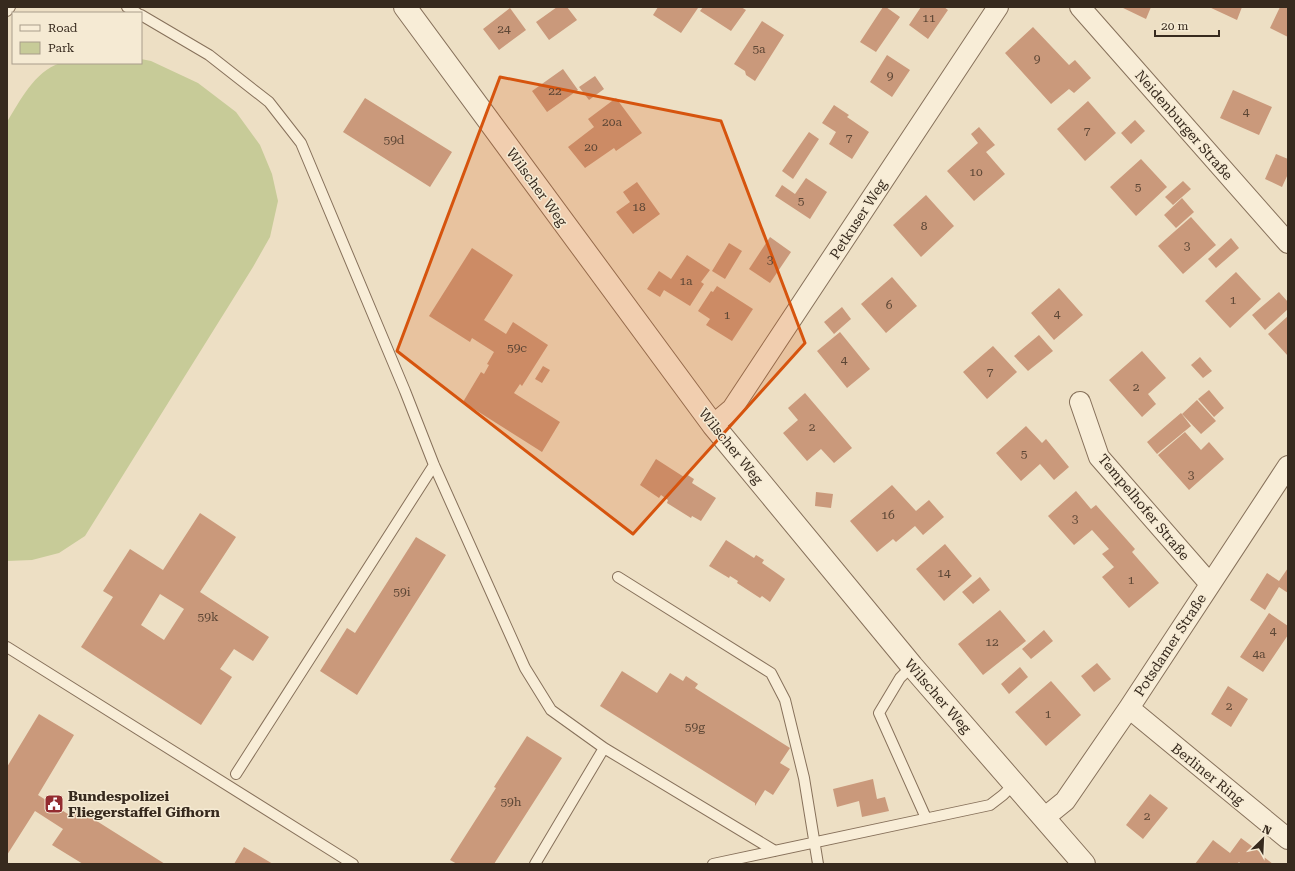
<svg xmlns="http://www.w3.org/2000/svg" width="1295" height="871" viewBox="0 0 1295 871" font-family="'Roboto Serif',serif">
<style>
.green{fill:#c7cb98}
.building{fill:#ca997b;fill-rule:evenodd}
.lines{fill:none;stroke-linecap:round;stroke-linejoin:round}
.service-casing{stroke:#87715b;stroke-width:12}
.minor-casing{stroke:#87715b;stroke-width:22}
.tertiary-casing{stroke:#87715b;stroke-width:24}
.service{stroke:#f8edd7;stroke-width:10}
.minor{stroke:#f8edd7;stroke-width:20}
.tertiary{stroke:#f8edd7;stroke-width:22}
.marked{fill:#d6540e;fill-opacity:0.2;stroke:#d6540e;stroke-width:3;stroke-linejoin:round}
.labels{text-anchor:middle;stroke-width:3;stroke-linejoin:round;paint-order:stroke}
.number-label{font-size:12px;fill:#5c4635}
.street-label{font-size:14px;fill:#372a1e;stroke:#f5ead3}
.poi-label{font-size:14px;font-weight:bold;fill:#372a1e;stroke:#f5ead3;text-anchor:start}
</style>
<rect width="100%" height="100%" fill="#eddfc4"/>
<path class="green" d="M141,59L151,61L198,83L236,112L260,145L272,174L278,201L270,237L253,267L85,536L59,553L32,560L7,561V122C20,101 34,72 60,63H141Z"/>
<path class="building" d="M557,7H567L577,20L549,40L536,22Z
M658,7H696L698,8L681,33L653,15Z
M703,7H741L746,10L731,31L700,11Z
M883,7H886L900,17L876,52L860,42Z
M921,7H944L948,10L928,39L909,25Z
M1121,7H1151L1146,19Z
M1209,7H1242L1237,20Z
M1280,7H1288V37L1270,28Z
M510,8L526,30L499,50L483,29Z
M762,21L784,35L755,81L746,75L745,71L734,64Z
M1033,27L1069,65L1075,60L1091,78L1074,93L1069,89L1051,104L1005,53Z
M887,55L910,70L892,97L870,82Z
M563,69L578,90L547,112L532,91Z
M595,76L604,89L589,100L579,87Z
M1233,90L1272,107L1259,135L1220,118Z
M365,98L452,152L430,187L343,132Z
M616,98L642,133L616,151L614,148L585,168L568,147L594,127L588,119Z
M1088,101L1116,133L1085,161L1057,129Z
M834,105L849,115L847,117L869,132L852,159L829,144L836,132L822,123Z
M1135,120L1145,131L1131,144L1121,133Z
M979,127L995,145L986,152L1005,174L974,201L947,171L978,143L971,134Z
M809,132L819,139L793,179L782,171Z
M1276,154L1288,159V174L1282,187L1265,179Z
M1141,159L1167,187L1136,216L1110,187Z
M806,178L827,192L810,219L775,196L782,185L795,194Z
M1183,181L1191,189L1173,205L1165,197Z
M637,182L660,214L633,234L616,212L630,202L623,192Z
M926,195L954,226L921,257L893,225Z
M1182,198L1194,212L1176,228L1164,215Z
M1191,217L1216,245L1183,274L1158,246Z
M770,237L791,252L770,283L749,269Z
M1231,238L1239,248L1216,268L1208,259Z
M729,243L742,251L725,279L712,271Z
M472,248L513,275L484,320L506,334L513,322L548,345L522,386L520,384L514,393L560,422L542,452L463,402L481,372L484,374L489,365L487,364L494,352L472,338L470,342L429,316Z
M687,255L710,270L701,282L704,284L690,306L664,290L660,297L647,289L659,271L671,279Z
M1236,272L1261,299L1230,328L1205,301Z
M892,277L917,306L886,333L861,304Z
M717,286L753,309L732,341L706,325L710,319L698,311L711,291L713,292Z
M1059,288L1083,315L1054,340L1031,313Z
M1279,292L1288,302V309L1265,330L1252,315Z
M842,307L851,319L834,334L824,322Z
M1288,316V356L1268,334Z
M840,332L870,369L847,388L817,351Z
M1039,335L1053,351L1028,371L1014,356Z
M993,346L1017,372L987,399L963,372Z
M1142,351L1166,378L1148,394L1156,404L1142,417L1109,380Z
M1200,357L1212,371L1203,378L1191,365Z
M543,366L550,370L542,383L535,379Z
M1209,390L1224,408L1214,417L1198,399Z
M805,393L852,448L834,463L821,449L807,461L783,433L798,420L788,408Z
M1197,400L1216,421L1201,434L1182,414Z
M1181,413L1191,426L1157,454L1147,442Z
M1026,426L1042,443L1046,439L1069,467L1054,480L1040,464L1021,481L996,453Z
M1185,432L1201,450L1209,442L1224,459L1189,490L1158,455Z
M656,459L684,477L686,474L694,479L692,483L716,498L701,521L692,516L691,518L667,503L668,500L661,495L659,498L640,485Z
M892,485L916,511L929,500L944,517L923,535L915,526L896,542L893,539L877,552L850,521Z
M1076,491L1091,509L1096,505L1135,549L1132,552L1159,583L1129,608L1102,577L1114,567L1102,554L1109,549L1092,530L1074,545L1048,516Z
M816,492L833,494L831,508L815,506Z
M200,513L236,537L200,592L269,637L253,661L234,649L220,669L232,677L201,725L81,647L113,597L103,591L130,549L163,570ZM160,594L184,609L164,640L141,625Z
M416,537L446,555L357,695L320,671L347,628L355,633Z
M726,540L754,558L756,555L764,560L762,563L785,579L770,602L762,596L760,598L737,583L738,581L730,576L729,578L709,566Z
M945,544L972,576L944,601L916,569Z
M1288,568V593L1279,587L1265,610L1250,600L1267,573L1279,581Z
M980,577L990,590L973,604L962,592Z
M1000,610L1026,641L983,675L958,644Z
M1269,613L1288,626V635L1263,672L1240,657Z
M1044,630L1053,641L1031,659L1022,649Z
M1097,663L1111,679L1094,692L1081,676Z
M1020,667L1028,677L1009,694L1001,684Z
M622,671L657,693L670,673L683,681L686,676L698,684L695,688L790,748L780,763L790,769L773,795L765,790L755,806V803L600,706Z
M1051,681L1081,715L1046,746L1015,712Z
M1228,686L1248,699L1231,727L1211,714Z
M39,714L74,735L38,795L71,816L76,808L165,864H83L52,845L63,829L35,811L7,855V767Z
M527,736L562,758L494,864H457L450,860L496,788L494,787Z
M873,779L877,799L885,797L889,811L862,817L859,801L837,807L833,789Z
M1150,794L1168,808L1143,839L1126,825Z
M1241,838L1265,856L1264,857L1273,864H1241L1239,862L1237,864H1195L1213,840L1230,853Z
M244,847L273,864H234Z"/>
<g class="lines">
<defs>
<path id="service" d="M127,7L137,13
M7,11L10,7
M141,15L209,55L269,102L301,143L405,391L434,465L525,668L551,710L604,748L775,851
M618,577L771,673L785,700L804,778L818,864
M7,647L353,864
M912,666L900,678L879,713L926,818
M236,774L434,465
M535,864L604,748
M713,864L990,805L1003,795L1014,784"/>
<path id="minor" d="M1080,7L1288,243
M1080,402L1099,457L1210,584
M713,425L732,409L998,7
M1129,708L1288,839
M1044,818L1065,801L1129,708L1288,466"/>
<path id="tertiary" d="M405,7L713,425L912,666L1084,864"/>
</defs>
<use href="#service" class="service-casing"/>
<use href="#minor" class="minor-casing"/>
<use href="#tertiary" class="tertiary-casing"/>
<use href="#service" class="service"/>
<use href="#minor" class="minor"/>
<use href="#tertiary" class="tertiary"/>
</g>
<path class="marked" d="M500,77L721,121L805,343L633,534L397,351Z"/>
<defs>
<symbol id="civic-square" viewBox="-11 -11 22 22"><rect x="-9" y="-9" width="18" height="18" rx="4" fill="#942c30" stroke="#f5ead3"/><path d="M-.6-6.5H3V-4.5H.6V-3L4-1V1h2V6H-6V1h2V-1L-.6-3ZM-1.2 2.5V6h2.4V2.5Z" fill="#fff"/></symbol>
</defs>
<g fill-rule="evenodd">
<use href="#civic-square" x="43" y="793" width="22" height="22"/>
</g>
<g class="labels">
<g class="number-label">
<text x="929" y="22">11</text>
<text x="504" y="33">24</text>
<text x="759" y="53">5a</text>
<text x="1037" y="63">9</text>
<text x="890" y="80">9</text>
<text x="555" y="95">22</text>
<text x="1246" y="116">4</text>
<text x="612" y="126">20a</text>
<text x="1087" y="135">7</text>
<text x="849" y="142">7</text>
<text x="394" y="144">59d</text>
<text x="591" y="151">20</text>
<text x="976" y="176">10</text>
<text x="1138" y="191">5</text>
<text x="801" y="205">5</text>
<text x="639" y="211">18</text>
<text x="924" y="230">8</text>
<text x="1187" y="250">3</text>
<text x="770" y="264">3</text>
<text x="686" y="285">1a</text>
<text x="1233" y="304">1</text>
<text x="889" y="309">6</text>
<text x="1057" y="318">4</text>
<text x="727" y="319">1</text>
<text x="517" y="352">59c</text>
<text x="844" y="364">4</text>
<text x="990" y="376">7</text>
<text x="1136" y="391">2</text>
<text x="812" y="431">2</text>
<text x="1024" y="458">5</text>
<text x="1191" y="479">3</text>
<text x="888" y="519">16</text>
<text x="1075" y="523">3</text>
<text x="944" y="577">14</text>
<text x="1131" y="584">1</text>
<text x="402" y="596">59i</text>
<text x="208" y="621">59k</text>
<text x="1273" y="635">4</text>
<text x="992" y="646">12</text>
<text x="1259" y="658">4a</text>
<text x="1229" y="710">2</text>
<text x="1048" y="718">1</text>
<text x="695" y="731">59g</text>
<text x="511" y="806">59h</text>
<text x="1147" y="820">2</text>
</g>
<g class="street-label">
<text transform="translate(1184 125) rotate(49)" y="5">Neidenburger Straße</text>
<text transform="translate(537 187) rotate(54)" y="5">Wilscher Weg</text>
<text transform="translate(858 219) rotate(-57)" y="5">Petkuser Weg</text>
<text transform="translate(731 446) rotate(51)" y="5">Wilscher Weg</text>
<text transform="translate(1144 507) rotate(50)" y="5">Tempelhofer Straße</text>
<text transform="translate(1170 645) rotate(-57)" y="5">Potsdamer Straße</text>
<text transform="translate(938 696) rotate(49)" y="5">Wilscher Weg</text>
<text transform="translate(1208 774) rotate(39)" y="5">Berliner Ring</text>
</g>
<g class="poi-label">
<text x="68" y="801">Bundespolizei<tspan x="68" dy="16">Fliegerstaffel Gifhorn</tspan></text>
</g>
</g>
<rect width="1295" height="871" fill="none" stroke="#372a1e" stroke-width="16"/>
<rect x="12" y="12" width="130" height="52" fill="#f5ead3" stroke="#a99d8b"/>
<rect x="20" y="25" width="20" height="6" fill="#f8edd7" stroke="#a99d8b"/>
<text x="48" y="32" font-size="12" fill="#372a1e">Road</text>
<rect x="20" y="42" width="20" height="12" fill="#c7cb98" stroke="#a99d8b"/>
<text x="48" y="52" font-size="12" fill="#372a1e">Park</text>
<g transform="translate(1263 839) rotate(24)" stroke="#f5ead3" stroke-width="3" paint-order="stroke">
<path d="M0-3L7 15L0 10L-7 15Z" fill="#372a1e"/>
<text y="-6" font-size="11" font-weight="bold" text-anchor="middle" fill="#372a1e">N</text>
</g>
<path d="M1155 30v6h64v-6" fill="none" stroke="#372a1e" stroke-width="2"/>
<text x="1161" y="30" font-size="12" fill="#372a1e" stroke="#f5ead3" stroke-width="3" paint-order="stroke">20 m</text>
</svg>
